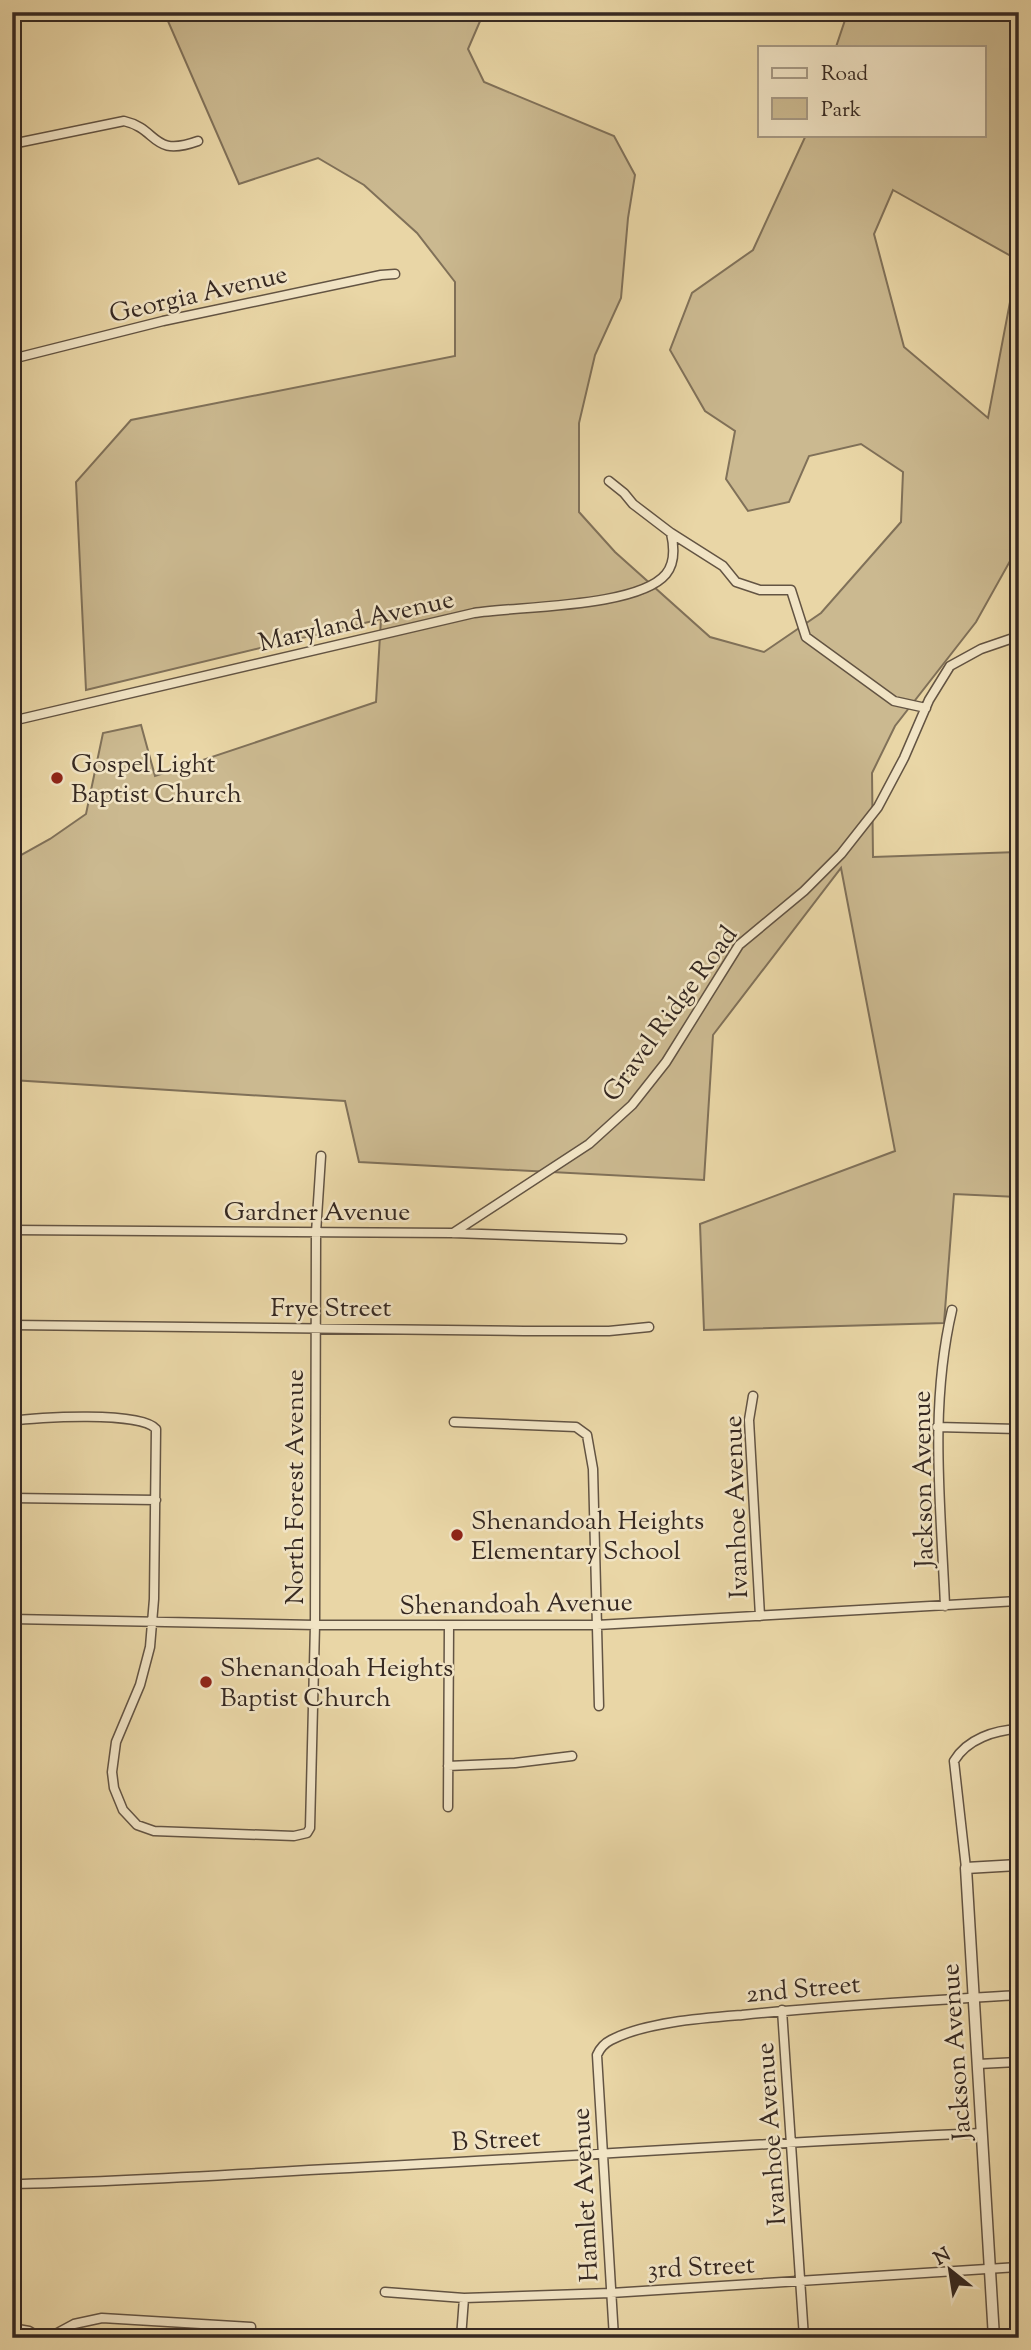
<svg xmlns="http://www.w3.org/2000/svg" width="1031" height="2350" viewBox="0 0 1031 2350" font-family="'Sorts Mill Goudy',serif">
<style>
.green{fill:#cbb990;stroke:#807159;stroke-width:2;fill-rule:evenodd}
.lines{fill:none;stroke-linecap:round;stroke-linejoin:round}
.minor-casing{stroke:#635443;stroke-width:11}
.tertiary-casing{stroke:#635443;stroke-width:13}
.minor{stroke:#f1e4c5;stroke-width:8}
.tertiary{stroke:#f1e4c5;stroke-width:10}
.poi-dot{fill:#8f2418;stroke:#f1e4c5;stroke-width:2.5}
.labels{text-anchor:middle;stroke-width:5;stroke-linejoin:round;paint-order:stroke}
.street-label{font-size:26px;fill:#362922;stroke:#f1e4c5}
.poi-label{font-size:26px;fill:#362922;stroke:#f1e4c5;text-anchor:start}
</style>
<rect width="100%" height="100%" fill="#e9d6a6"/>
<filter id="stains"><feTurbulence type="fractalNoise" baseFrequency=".00286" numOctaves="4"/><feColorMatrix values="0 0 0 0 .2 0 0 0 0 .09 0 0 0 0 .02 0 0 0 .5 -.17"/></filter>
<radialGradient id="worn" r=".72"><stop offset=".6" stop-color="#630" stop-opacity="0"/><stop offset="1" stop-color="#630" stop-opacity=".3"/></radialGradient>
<path class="green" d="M164,12H484L468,49L484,82L614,136L635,175L628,218L621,298L595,355L579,423V512L615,552L710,637L764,652L821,613L901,522L903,472L861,444L809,456L789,502L748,511L726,479L735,431L705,411L670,350L692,293L753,250L806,135H984V47H836L845,20L841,12H1019V545L976,622L895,726L872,773L873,857L1019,852V1197L954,1194L944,1323L704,1330L700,1224L895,1151L841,868L713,1035L704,1180L359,1162L345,1101L12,1080V860L50,839L86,814L103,733L141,725L155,776L376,702L381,619L86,690L76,482L131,420L455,356V282L417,233L364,185L318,158L239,184ZM893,190L1018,260L988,418L904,347L874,234Z"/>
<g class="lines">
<defs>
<path id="minor" d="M12,144L124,121C159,129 151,158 198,141
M12,359L163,321L381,275L395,274
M609,481L624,493L633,504L671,533L723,566L736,582L760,590H791L806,637L894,701L926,708
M12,721L474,613C517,606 638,608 666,574C675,563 674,546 671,533
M12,1230L453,1233L622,1239
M453,1233L589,1144L632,1105L666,1062L739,945L804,891L841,854L878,807L904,758L929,700L950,666L981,649L1019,636
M12,1325L524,1331H609L649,1327
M753,1396L749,1420L760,1616
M12,1421C37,1417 141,1411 156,1429L154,1599L150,1647L140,1685L116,1742L112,1772L114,1788L123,1810L137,1825L154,1831L294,1836L307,1833L310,1828L315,1625L316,1233L321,1156
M454,1422L576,1427L587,1435L593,1469L599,1706
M937,1427L1019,1429
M12,1498L156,1500
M945,1606C941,1507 929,1408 952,1310
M12,1619L315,1625H597L1019,1601
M448,1766L515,1763L572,1756
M448,1807L449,1625
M966,1868L954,1761C967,1739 995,1730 1019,1729
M782,2010L804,2338
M978,2064L1019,2062
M12,2184C111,2182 210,2176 309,2170C533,2159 757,2143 982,2133
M385,2292L464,2298L611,2293L1019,2267
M12,2328L29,2331L41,2338
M48,2338L74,2324L102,2318L251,2327
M461,2338L464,2298
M614,2338L597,2055C600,2048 605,2043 611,2040C646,2022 704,2018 742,2015C834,2005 926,2001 1019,1995"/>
<path id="tertiary" d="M994,2338L966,1868L1019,1865"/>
</defs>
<use href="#minor" class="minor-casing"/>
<use href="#tertiary" class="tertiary-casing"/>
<use href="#minor" class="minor"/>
<use href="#tertiary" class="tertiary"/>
</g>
<g class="poi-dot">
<circle cx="57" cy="778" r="7"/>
<circle cx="457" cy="1535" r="7"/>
<circle cx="206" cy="1682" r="7"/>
</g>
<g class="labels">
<g class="street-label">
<text transform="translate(198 293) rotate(-13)" y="9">Georgia Avenue</text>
<text transform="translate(356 620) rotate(-13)" y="9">Maryland Avenue</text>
<text transform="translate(669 1013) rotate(-54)" y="9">Gravel Ridge Road</text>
<text x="317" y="1220">Gardner Avenue</text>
<text x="331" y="1316">Frye Street</text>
<text transform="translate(922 1479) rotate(-91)" y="9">Jackson Avenue</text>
<text transform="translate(294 1487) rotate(-90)" y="9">North Forest Avenue</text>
<text transform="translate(735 1507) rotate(-92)" y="9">Ivanhoe Avenue</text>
<text transform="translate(516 1603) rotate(-1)" y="9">Shenandoah Avenue</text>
<text transform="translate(803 1988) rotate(-5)" y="9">2nd Street</text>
<text transform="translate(955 2052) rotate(-94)" y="9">Jackson Avenue</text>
<text transform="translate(770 2134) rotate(-94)" y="9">Ivanhoe Avenue</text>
<text transform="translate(496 2139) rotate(-3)" y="9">B Street</text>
<text transform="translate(584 2195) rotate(-93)" y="9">Hamlet Avenue</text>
<text transform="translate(701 2266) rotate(-3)" y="9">3rd Street</text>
</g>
<g class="poi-label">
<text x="71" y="772">Gospel Light<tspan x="71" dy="30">Baptist Church</tspan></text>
<text x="471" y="1529">Shenandoah Heights<tspan x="471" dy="30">Elementary School</tspan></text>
<text x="220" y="1676">Shenandoah Heights<tspan x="220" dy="30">Baptist Church</tspan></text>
</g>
</g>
<rect width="1031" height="2350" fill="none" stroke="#e9d6a6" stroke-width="42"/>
<rect x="14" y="14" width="1003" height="2322" fill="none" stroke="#362922" stroke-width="3.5"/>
<rect x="21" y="21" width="989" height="2308" fill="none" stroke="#362922" stroke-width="2"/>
<rect x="758" y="46" width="228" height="91" fill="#f1e4c5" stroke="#a69984" stroke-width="2"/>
<rect x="772" y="68" width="35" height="10" fill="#f1e4c5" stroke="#a69984" stroke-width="2"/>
<text x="821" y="80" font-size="21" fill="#362922">Road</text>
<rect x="772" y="98" width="35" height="21" fill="#cbb990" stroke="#a69984" stroke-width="2"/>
<text x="821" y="116" font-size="21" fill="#362922">Park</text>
<g transform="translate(950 2270) rotate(330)" stroke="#f1e4c5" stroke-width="5" paint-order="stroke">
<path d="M0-5L12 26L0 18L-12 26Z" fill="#362922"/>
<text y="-10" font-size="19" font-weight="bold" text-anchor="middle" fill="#362922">N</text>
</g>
<rect width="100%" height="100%" filter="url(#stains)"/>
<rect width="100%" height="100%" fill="url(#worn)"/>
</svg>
